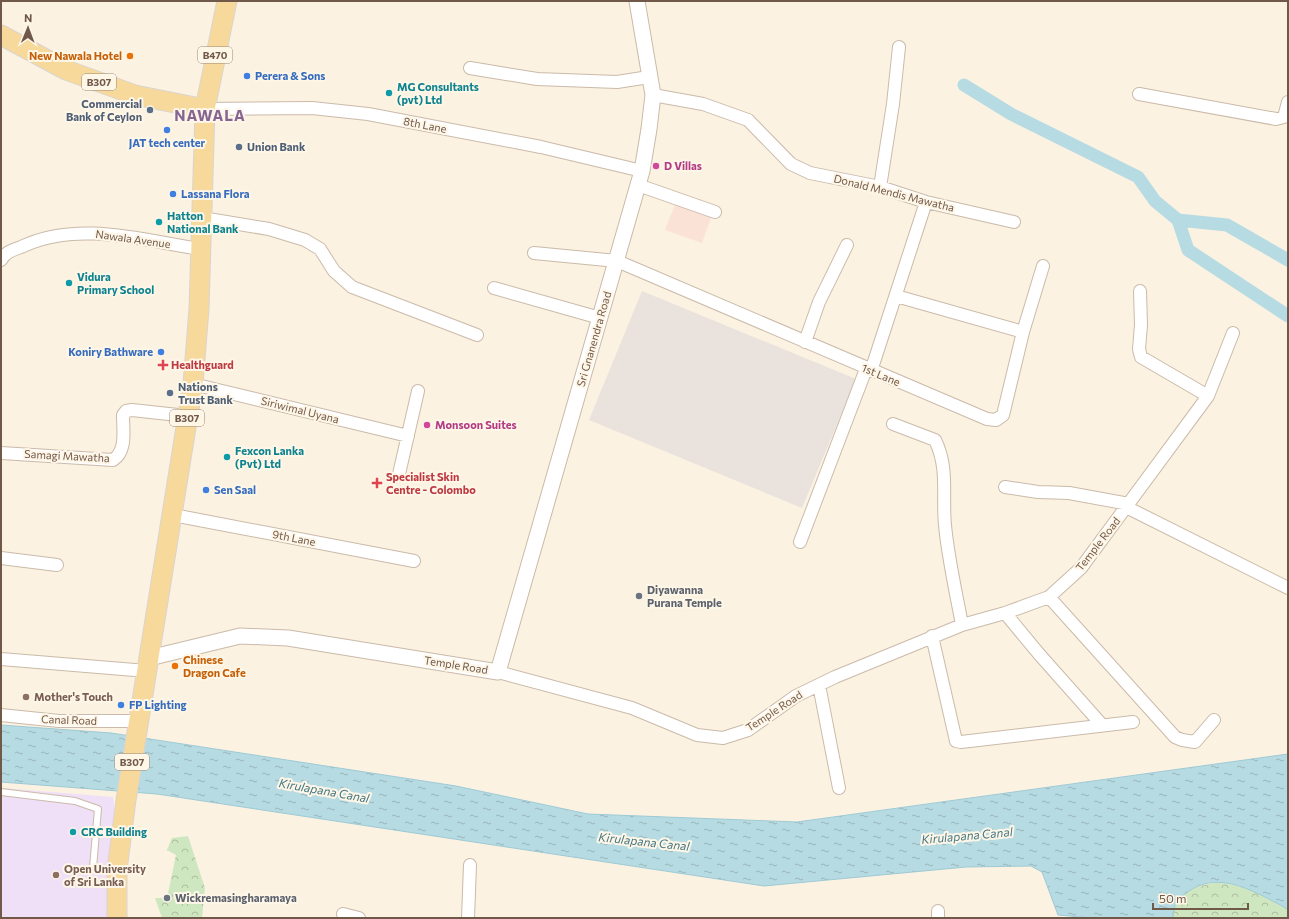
<svg xmlns="http://www.w3.org/2000/svg" width="1289" height="919" viewBox="0 0 1289 919" font-family="Commissioner,sans-serif">
<style>
.commercial{fill:#fbe2d6}
.industrial{fill:#eae3dd}
.education{fill:#efdff7}
.park{fill:url(#park-crowns)}
.water{fill:url(#water-ripples);stroke:#9ecad5}
.lines{fill:none;stroke-linecap:round;stroke-linejoin:round}
.canal{stroke:#b7dbe3;stroke-width:13}
.service-casing{stroke:#cbbaa9;stroke-width:8}
.minor-casing{stroke:#cbbaa9;stroke-width:14}
.tertiary-casing{stroke:#cbbaa9;stroke-width:17}
.primary-casing{stroke:#dad4d0;stroke-width:21}
.service{stroke:#fff;stroke-width:6}
.minor{stroke:#fff;stroke-width:12}
.tertiary{stroke:#fff;stroke-width:15}
.primary{stroke:#f7d99c;stroke-width:19}
.food-dot{fill:#e8710a;stroke:#fef6e7;stroke-width:1.5}
.shop-dot{fill:#3f7fe0;stroke:#fef6e7;stroke-width:1.5}
.culture-dot{fill:#0f9aa8;stroke:#fef6e7;stroke-width:1.5}
.service-dot{fill:#5c6f8a;stroke:#fef6e7;stroke-width:1.5}
.hotel-dot{fill:#d1479c;stroke:#fef6e7;stroke-width:1.5}
.health-dot{fill:#e0444e;stroke:#fef6e7;stroke-width:1.5}
.worship-dot{fill:#6b7280;stroke:#fef6e7;stroke-width:1.5}
.education-dot{fill:#8d6e63;stroke:#fef6e7;stroke-width:1.5}
.labels{text-anchor:middle;stroke-width:4;stroke-linejoin:round;paint-order:stroke}
.shield{fill:#fef6e7;stroke:#9b8879;stroke-width:1}
.shield-label{font-size:10px;font-weight:bold;fill:#71594a}
.food-label{font-size:11px;font-weight:bold;fill:#c56008;stroke:#fef6e7;text-anchor:end}
.shop-label{font-size:11px;font-weight:bold;fill:#366cbe;stroke:#fef6e7;text-anchor:start}
.culture-label{font-size:11px;font-weight:bold;fill:#0d838f;stroke:#fef6e7;text-anchor:start}
.service-label{font-size:11px;font-weight:bold;fill:#4e5e75;stroke:#fef6e7;text-anchor:start}
.street-label{font-size:11px;fill:#71594a;stroke:#fef6e7}
.hotel-label{font-size:11px;font-weight:bold;fill:#b23c85;stroke:#fef6e7;text-anchor:start}
.health-label{font-size:11px;font-weight:bold;fill:#be3a42;stroke:#fef6e7;text-anchor:start}
.worship-label{font-size:11px;font-weight:bold;fill:#5b616d;stroke:#fef6e7;text-anchor:start}
.education-label{font-size:11px;font-weight:bold;fill:#785e54;stroke:#fef6e7;text-anchor:start}
.water-label{font-size:12px;font-style:italic;fill:#447784;stroke:#fef6e7}
.district-label{font-size:15px;font-weight:bold;letter-spacing:1px;fill:#866594;stroke:#fef6e7}
</style>
<defs>
<pattern id="park-crowns" width="20" height="18" patternUnits="userSpaceOnUse"><rect width="20" height="18" fill="#cfe7c1"/><path d="M2 6a3 3 0 1 1 6 0M12 15a3 3 0 1 1 6 0" fill="none" stroke="#acbe9f"/></pattern>
<pattern id="water-ripples" width="26" height="14" patternUnits="userSpaceOnUse"><rect width="26" height="14" fill="#b7dbe3"/><path d="M2 4q2-2 4 0t4 0M15 11q2-2 4 0t4 0" fill="none" stroke="#99b5ba"/></pattern>
</defs>
<rect width="100%" height="100%" fill="#fbf2e2"/>
<path class="commercial" d="M676,202L712,215L702,243L665,230Z"/>
<path class="industrial" d="M642,291L856,379L802,508L589,420Z"/>
<path class="education" d="M1,788L113,797L115,812L112,844L110,918H1Z"/>
<path class="park" d="M188,836L205,888L202,918H162L155,898H167L176,855L167,850L172,838Z
M1222,882L1249,889L1286,908L1288,910V918H1173C1173,891 1200,884 1222,882Z"/>
<path class="water" d="M1,725L111,733L456,786L588,814L797,822L1288,754V910C1282,905 1274,902 1267,898C1241,885 1215,874 1189,891C1178,899 1173,904 1173,918H1092L1058,915L1042,872L1031,866L966,867L764,886L157,794L1,782Z"/>
<g class="lines">
<path class="canal" d="M964,85L1011,114L1138,177L1155,201L1178,220L1227,225L1288,260
M1178,220L1188,250L1288,316"/>
<defs>
<path id="service" d="M1,792L75,801L98,809L93,868"/>
<path id="minor" d="M470,68L537,79L617,82L649,77
M1139,94L1276,119L1284,117L1288,102
M653,95L703,104L748,120L791,164L810,173L880,187L926,202L1014,222
M205,109L312,108L368,114L541,147L642,171
M638,185L715,212
M880,187L893,104L899,47
M202,218L269,229L305,240L320,249L334,271L352,287L477,335
M534,253L617,261L987,419L996,420L1003,415L1023,332L1043,266
M1,260C5,252 13,250 21,247C77,220 142,240 200,249
M494,288L600,318
M1140,291L1141,325L1139,349L1141,357L1208,396
M896,296L1023,332
M805,342L819,302L847,245
M871,371L926,202
M193,384L408,436
M893,424L935,440C949,468 942,495 945,525C948,558 956,592 962,625
M1,453L113,460C127,451 123,431 123,415L126,411L132,410L187,416
M399,474L418,391
M1005,487L1038,492L1069,493L1129,504
M1126,507L1288,588
M173,515L414,561
M800,542L866,369
M1,558L57,565
M1049,597L1175,737L1182,740L1195,742L1214,720
M1005,613L1039,654L1102,725
M932,636L956,741L961,742L1133,722
M1,659L147,671
M498,672L632,708L697,735L723,738L748,730L796,696L835,677L962,625L1005,613L1049,597L1081,568L1208,396L1233,333
M819,685L839,788
M1,715L59,721H138
M938,911V918
M343,914L359,918
M468,918L470,865"/>
<path id="tertiary" d="M149,658L240,636L288,638L498,672L642,171L649,129L653,95L637,1"/>
<path id="primary" d="M1,35L66,70L135,95L205,109
M117,918V870L126,800L193,384L199,309L205,109L227,1"/>
</defs>
<use href="#service" class="service-casing"/>
<use href="#minor" class="minor-casing"/>
<use href="#tertiary" class="tertiary-casing"/>
<use href="#primary" class="primary-casing"/>
<use href="#service" class="service"/>
<use href="#minor" class="minor"/>
<use href="#tertiary" class="tertiary"/>
<use href="#primary" class="primary"/>
</g>
<g class="food-dot">
<circle cx="130" cy="56" r="4"/>
<circle cx="175" cy="666" r="4"/>
</g>
<g class="shop-dot">
<circle cx="247" cy="76" r="4"/>
<circle cx="167" cy="130" r="4"/>
<circle cx="173" cy="194" r="4"/>
<circle cx="161" cy="352" r="4"/>
<circle cx="206" cy="490" r="4"/>
<circle cx="121" cy="705" r="4"/>
</g>
<g class="culture-dot">
<circle cx="389" cy="93" r="4"/>
<circle cx="159" cy="222" r="4"/>
<circle cx="69" cy="283" r="4"/>
<circle cx="227" cy="457" r="4"/>
<circle cx="73" cy="832" r="4"/>
</g>
<g class="service-dot">
<circle cx="150" cy="110" r="4"/>
<circle cx="239" cy="147" r="4"/>
<circle cx="170" cy="393" r="4"/>
</g>
<g class="hotel-dot">
<circle cx="656" cy="166" r="4"/>
<circle cx="427" cy="425" r="4"/>
</g>
<g class="health-dot">
<path d="M161 359h4v4h4v4h-4v4h-4v-4h-4v-4h4z"/>
<path d="M375 477h4v4h4v4h-4v4h-4v-4h-4v-4h4z"/>
</g>
<g class="worship-dot">
<circle cx="639" cy="596" r="4"/>
<circle cx="167" cy="898" r="4"/>
</g>
<g class="education-dot">
<circle cx="26" cy="697" r="4"/>
<circle cx="56" cy="875" r="4"/>
</g>
<g class="labels">
<g class="shield">
<rect x="198" y="47" width="34" height="16" rx="3"/>
<rect x="82" y="74" width="34" height="16" rx="3"/>
<rect x="170" y="410" width="34" height="16" rx="3"/>
<rect x="115" y="754" width="34" height="16" rx="3"/>
</g>
<g class="shield-label">
<text x="215" y="59">B470</text>
<text x="99" y="86">B307</text>
<text x="187" y="422">B307</text>
<text x="132" y="766">B307</text>
</g>
<g class="food-label">
<text x="122" y="60">New Nawala Hotel</text>
<text x="183" y="664" text-anchor="start">Chinese<tspan x="183" dy="13">Dragon Cafe</tspan></text>
</g>
<g class="shop-label">
<text x="255" y="80">Perera &amp; Sons</text>
<text x="167" y="147" text-anchor="middle">JAT tech center</text>
<text x="181" y="198">Lassana Flora</text>
<text x="153" y="356" text-anchor="end">Koniry Bathware</text>
<text x="214" y="494">Sen Saal</text>
<text x="129" y="709">FP Lighting</text>
</g>
<g class="culture-label">
<text x="397" y="91">MG Consultants<tspan x="397" dy="13">(pvt) Ltd</tspan></text>
<text x="167" y="220">Hatton<tspan x="167" dy="13">National Bank</tspan></text>
<text x="77" y="281">Vidura<tspan x="77" dy="13">Primary School</tspan></text>
<text x="235" y="455">Fexcon Lanka<tspan x="235" dy="13">(Pvt) Ltd</tspan></text>
<text x="81" y="836">CRC Building</text>
</g>
<g class="service-label">
<text x="142" y="108" text-anchor="end">Commercial<tspan x="142" dy="13">Bank of Ceylon</tspan></text>
<text x="247" y="151">Union Bank</text>
<text x="178" y="391">Nations<tspan x="178" dy="13">Trust Bank</tspan></text>
</g>
<g class="street-label">
<text transform="translate(425 125) rotate(11)" y="4">8th Lane</text>
<text transform="translate(894 193) rotate(14)" y="4">Donald Mendis Mawatha</text>
<text transform="translate(133 239) rotate(8)" y="4">Nawala Avenue</text>
<text transform="translate(594 339) rotate(-74)" y="4">Sri Gnanendra Road</text>
<text transform="translate(881 375) rotate(23)" y="4">1st Lane</text>
<text transform="translate(300 410) rotate(14)" y="4">Siriwimal Uyana</text>
<text transform="translate(67 456) rotate(3)" y="4">Samagi Mawatha</text>
<text transform="translate(294 538) rotate(11)" y="4">9th Lane</text>
<text transform="translate(1098 544) rotate(-52)" y="4">Temple Road</text>
<text transform="translate(456 665) rotate(9)" y="4">Temple Road</text>
<text transform="translate(774 711) rotate(-33)" y="4">Temple Road</text>
<text transform="translate(69 720) rotate(2)" y="4">Canal Road</text>
</g>
<g class="hotel-label">
<text x="664" y="170">D Villas</text>
<text x="435" y="429">Monsoon Suites</text>
</g>
<g class="health-label">
<text x="171" y="369">Healthguard</text>
<text x="386" y="481">Specialist Skin<tspan x="386" dy="13">Centre - Colombo</tspan></text>
</g>
<g class="worship-label">
<text x="647" y="594">Diyawanna<tspan x="647" dy="13">Purana Temple</tspan></text>
<text x="175" y="902">Wickremasingharamaya</text>
</g>
<g class="education-label">
<text x="34" y="701">Mother's Touch</text>
<text x="64" y="873">Open University<tspan x="64" dy="13">of Sri Lanka</tspan></text>
</g>
<g class="water-label">
<text transform="translate(324 791) rotate(10)" y="4">Kirulapana Canal</text>
<text transform="translate(967 836) rotate(-5)" y="4">Kirulapana Canal</text>
<text transform="translate(644 842) rotate(6)" y="4">Kirulapana Canal</text>
</g>
<g class="district-label">
<text x="210" y="121">NAWALA</text>
</g>
</g>
<rect width="1289" height="919" fill="none" stroke="#71594a" stroke-width="4"/>
<g transform="translate(28 28) rotate(1)" stroke="#fef6e7" stroke-width="3" paint-order="stroke">
<path d="M0-3L7 15L0 10L-7 15Z" fill="#71594a"/>
<text y="-6" font-size="11" font-weight="bold" text-anchor="middle" fill="#71594a">N</text>
</g>
<path d="M1153 903v6h95v-6" fill="none" stroke="#71594a" stroke-width="2"/>
<text x="1159" y="903" font-size="12" fill="#71594a" stroke="#fef6e7" stroke-width="3" paint-order="stroke">50 m</text>
</svg>
